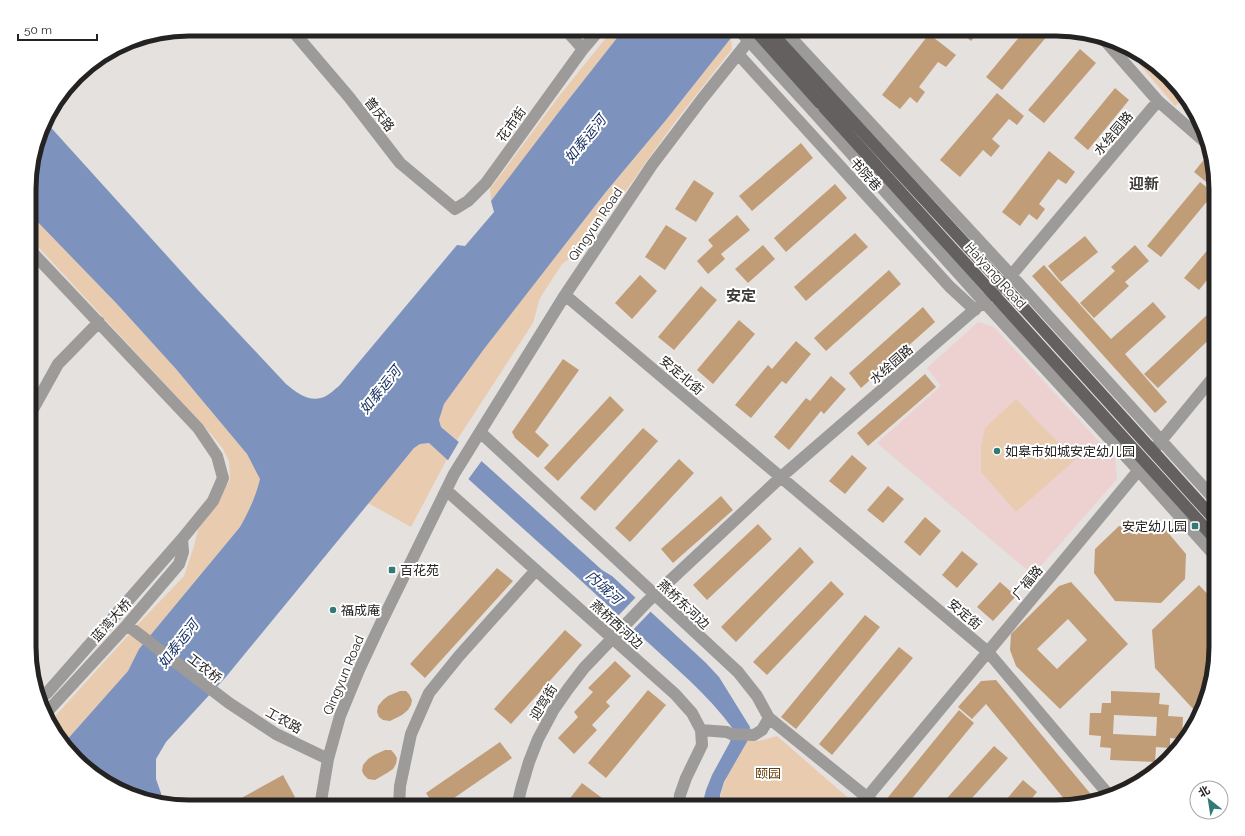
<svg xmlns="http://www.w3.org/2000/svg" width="1245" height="836" viewBox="0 0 1245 836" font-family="Raleway,'Noto Sans SC',sans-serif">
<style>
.education{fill:#ecd1d0}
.green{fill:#e9ccaf}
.water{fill:#7d93bd}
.pier{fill:#e5e1de}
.building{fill:#c19d77;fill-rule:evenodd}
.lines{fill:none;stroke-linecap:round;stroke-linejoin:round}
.minor{stroke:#9d9a9a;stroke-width:12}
.major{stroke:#63605f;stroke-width:12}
.minor-bridge{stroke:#9d9a9a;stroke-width:12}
.major-bridge{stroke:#63605f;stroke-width:12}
.poi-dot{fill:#327a75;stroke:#fff;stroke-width:1.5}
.labels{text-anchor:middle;stroke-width:4;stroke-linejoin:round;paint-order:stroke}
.street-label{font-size:13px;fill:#252322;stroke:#fff}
.poi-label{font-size:13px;fill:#252322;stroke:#fff;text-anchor:start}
.park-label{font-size:13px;fill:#643f11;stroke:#fff}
.water-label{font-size:14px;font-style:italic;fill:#112b5e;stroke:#fff}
.quarter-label{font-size:15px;font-weight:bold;fill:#3d3a37;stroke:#fff}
.rim{fill:none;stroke:#252322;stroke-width:5}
</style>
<rect width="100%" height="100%" fill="#e5e1de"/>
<path class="education" d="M978,322L994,327L1115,459L1117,479L1033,575L877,443L941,386L927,368Z"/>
<path class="green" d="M613,29H624L558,113L491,201L490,189L560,95Z
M731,38L732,49L672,126L584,249L562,264L540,298L533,323L457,440L441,427L439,420L444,404L484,349L605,193L666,120Z
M1123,45L1145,56L1184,98L1175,106Z
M30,214L117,304L176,369L247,454L261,479C256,496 249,511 240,527L139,649L128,671L65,742L51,727L49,723L142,620L184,576L194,546L198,530L230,480L229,461L223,449L211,434L30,238Z
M1016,399L1075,460L1016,512L981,472V447L985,428Z
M429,443L447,459L411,527L368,503L414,448L420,444Z
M777,736L853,802L849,807H721C717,785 738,759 748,740L759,741Z"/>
<path class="water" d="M624,29H741L731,38L666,120L605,193L484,349L444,404L439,420L441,427L486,465L602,570L612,576L706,663L719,677L750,727L748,740L724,782L720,795L721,807L702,806L706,790L712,775L730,742L733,729C708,694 673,666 642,637C572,571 499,508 429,443L420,444L414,448L225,678L166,742L156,759V779L162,796L167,803L138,799L100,780L65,742L128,671L139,649L240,527C249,511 256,496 260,479L247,454L176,369L117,304L30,214V168L45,121L197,289L286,384C297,393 311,404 326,396C330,394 335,389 339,386L457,245L465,246L494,212L491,201L558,113Z"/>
<path class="pier" d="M460,440L483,459L467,481L447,462Z
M637,596L652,610L632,631L617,617Z"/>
<path class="building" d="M833,29H843L839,34Z
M957,29H981L971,41Z
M1026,29H1053L1002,90L986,77Z
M929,34L956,55L946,67L938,62L919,87L925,92L917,103L910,97L900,109L882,95Z
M1080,49L1096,63L1044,123L1028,110Z
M1115,88L1129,100L1088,150L1074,138Z
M997,93L1024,116L1017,125L1009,119L992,139L1000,146L991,157L983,150L960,177L940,160Z
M801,143L813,158L752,211L739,196Z
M1049,151L1075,172L1066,184L1058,179L1039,204L1045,209L1037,220L1029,214L1020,226L1002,212Z
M1206,157L1210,161L1216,179V190L1194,172Z
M694,180L714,193L696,222L675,209Z
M1200,182L1214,193L1161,257L1147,246Z
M835,184L847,198L786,252L774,238Z
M737,215L750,230L721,254L725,259L708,274L697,261L713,246L708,240Z
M666,225L687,238L665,270L645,257Z
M855,233L868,247L806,301L794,287Z
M1085,236L1098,252L1061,282L1048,266Z
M1216,240V269L1199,290L1184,278Z
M763,245L775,259L748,283L735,269Z
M1135,245L1149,261L1125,282L1129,286L1094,318L1080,303L1115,271L1111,267Z
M1044,265L1111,339L1153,302L1166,317L1125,354L1167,402L1155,413L1032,276Z
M889,270L901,284L826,351L814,338Z
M640,275L657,291L632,319L615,303Z
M701,286L717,300L674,350L658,337Z
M923,307L935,322L861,388L849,373Z
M1210,312L1216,318V333L1158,388L1144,374Z
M739,320L755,334L713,384L697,370Z
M796,341L811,354L786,384L782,381L751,418L735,405L768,365L772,369Z
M563,359L579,370L535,432L549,445L538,458L515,438L512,432Z
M925,374L936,387L868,446L857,433Z
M831,376L846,389L824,414L821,411L789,450L774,437L806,398L810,401Z
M610,396L624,410L558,481L544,468Z
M643,428L658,441L595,511L580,498Z
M852,455L867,468L845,494L829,481Z
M679,459L694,473L630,542L615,528Z
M888,486L904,499L883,523L867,510Z
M721,496L733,510L673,563L661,549Z
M925,517L941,531L920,556L904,542Z
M758,524L772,539L707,600L693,585Z
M1119,526L1165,529L1186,554L1185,579L1161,603L1115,601L1094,573L1095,549Z
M800,547L814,562L736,642L721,627Z
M962,551L978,564L957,588L942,575Z
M497,568L513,581L425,678L410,664Z
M831,581L844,594L767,675L753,662Z
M1000,582L1016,596L993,621L977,607Z
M1071,582L1128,644L1060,709L1016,666L1010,650L1011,634L1059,586ZM1068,619L1087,640L1057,669L1037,649Z
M1199,585L1216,603V657L1208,698L1206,702L1196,712L1155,668L1152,630Z
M865,615L880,627L796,729L781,717Z
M565,630L582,645L511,724L494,709Z
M899,647L913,658L832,755L819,744Z
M615,661L631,676L606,702L610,706L592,725L597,730L574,754L558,738L578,717L574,712L593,692L588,688Z
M996,680L1094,798L1070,806L986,704L972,719L958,707L981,681Z
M648,690L666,705L606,778L588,763Z
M400,691H406L409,694L412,700L411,705L408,710L402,715L390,721L383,720L379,717L377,712L378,706L383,700L388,696Z
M1111,691L1160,693L1159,704L1169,705L1168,716L1183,717L1182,739L1170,738V748L1156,747L1155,762L1110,760L1111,748L1100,747L1101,736L1089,735L1090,713H1101L1102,703H1111ZM1114,715L1157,717L1156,736L1113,734Z
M959,710L974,723L905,807H892L885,801Z
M500,742L512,758L441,807H435L426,793Z
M994,746L1008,758L964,807H939Z
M385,750H391L394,753L397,758L396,764L393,769L387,773L375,780L368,779L364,775L362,771L363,765L368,759L374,755Z
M283,775L295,797L277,807H225Z
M1023,780L1037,792L1025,807H1000Z
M582,783L602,798L595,807H563Z"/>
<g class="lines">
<path class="minor" d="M291,29L349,97L400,163L455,209L468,201L486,183L583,49L600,29
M565,29L583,49
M783,29L1012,276L1216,501
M1101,36L1158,101L1205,142
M738,54L950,287L975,310
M813,111L984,302L1139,471L1216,557
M30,250L198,428L217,456L223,478L213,501L182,539L47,693L41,698
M565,295L988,652L1108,794
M30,417L33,409L58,364L99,322
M480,432L738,672L757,696L769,718L879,807
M1156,447L1216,374
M446,490L675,694L692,713L701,730L702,745L686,778L680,795L679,807
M127,625L229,703L276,734L328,759
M46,713L127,625L179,564L183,552L182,539
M701,730L727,732L731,734L754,735L762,730L769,718
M320,807L328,759L340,716L359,670L380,625L454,474L565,295L652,165L702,99L755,33
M399,807L400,786L411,734L429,693L459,656L536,570
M517,807L521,789L529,762L538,739L554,709L568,689L584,668L647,602L781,477L1003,285L1158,101
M859,807L1143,465"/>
<path class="major" d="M768,29L1003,285L1216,521
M820,103L1216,540"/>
<path class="minor-bridge" d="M738,29L813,111"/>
<path class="major-bridge" d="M754,29L820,103"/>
</g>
<g class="poi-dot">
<circle cx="997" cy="451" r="4"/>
<rect x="1191" y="522" width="8" height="8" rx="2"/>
<rect x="388" y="566" width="8" height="8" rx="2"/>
<circle cx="333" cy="610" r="4"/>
</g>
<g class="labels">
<g class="street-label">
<text transform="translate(380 114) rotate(52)" y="5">普庆路</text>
<text transform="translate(511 124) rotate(-54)" y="5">花市街</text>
<text transform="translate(1113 133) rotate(-50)" y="5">水绘园路</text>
<text transform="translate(866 174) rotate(48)" y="5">书院巷</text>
<text transform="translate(595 224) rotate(-56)" y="5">Qingyun Road</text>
<text transform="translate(996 275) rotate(48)" y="5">Haiyang Road</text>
<text transform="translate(891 364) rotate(-41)" y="5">水绘园路</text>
<text transform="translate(682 375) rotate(40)" y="5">安定北街</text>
<text transform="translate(1027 582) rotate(-50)" y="5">广福路</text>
<text transform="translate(684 604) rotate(43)" y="5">燕桥东河边</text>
<text transform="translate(965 614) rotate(40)" y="5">安定街</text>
<text transform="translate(111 620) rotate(-48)" y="5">蓝湾大桥</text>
<text transform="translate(617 624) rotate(42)" y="5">燕桥西河边</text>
<text transform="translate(205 668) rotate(38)" y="5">工农桥</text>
<text transform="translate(343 675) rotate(-67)" y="5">Qingyun Road</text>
<text transform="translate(543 702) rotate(-59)" y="5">迎驾街</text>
<text transform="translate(284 720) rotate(29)" y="5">工农路</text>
</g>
<g class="poi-label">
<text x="1005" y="456">如皋市如城安定幼儿园</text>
<text x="1187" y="531" text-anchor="end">安定幼儿园</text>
<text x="400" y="575">百花苑</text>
<text x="341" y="615">福成庵</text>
</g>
<g class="park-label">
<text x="768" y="778">颐园</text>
</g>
<g class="water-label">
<text transform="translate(585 139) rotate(-51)" y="5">如泰运河</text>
<text transform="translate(380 390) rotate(-51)" y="5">如泰运河</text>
<text transform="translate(604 587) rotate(42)" y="5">内城河</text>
<text transform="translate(178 644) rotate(-52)" y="5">如泰运河</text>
</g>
<g class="quarter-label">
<text x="1144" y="189">迎新</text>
<text x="741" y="301">安定</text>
</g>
</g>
<path d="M0 0H1245V836H0ZM189 36H1056A153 153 0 0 1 1209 189V647A153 153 0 0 1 1056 800H189A153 153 0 0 1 36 647V189A153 153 0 0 1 189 36Z" fill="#fff" fill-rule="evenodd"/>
<path class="rim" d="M189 36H1056A153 153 0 0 1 1209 189V647A153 153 0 0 1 1056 800H189A153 153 0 0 1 36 647V189A153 153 0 0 1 189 36Z"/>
<g transform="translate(1209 800) rotate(330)"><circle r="19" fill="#ffffff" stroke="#a8a7a7"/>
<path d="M0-3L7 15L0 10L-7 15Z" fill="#327a75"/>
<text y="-6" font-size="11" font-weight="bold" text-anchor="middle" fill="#252322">北</text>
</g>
<path d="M18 34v6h79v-6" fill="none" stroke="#252322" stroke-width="2"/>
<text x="24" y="34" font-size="12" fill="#252322" stroke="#ffffff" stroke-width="3" paint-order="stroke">50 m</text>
</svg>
